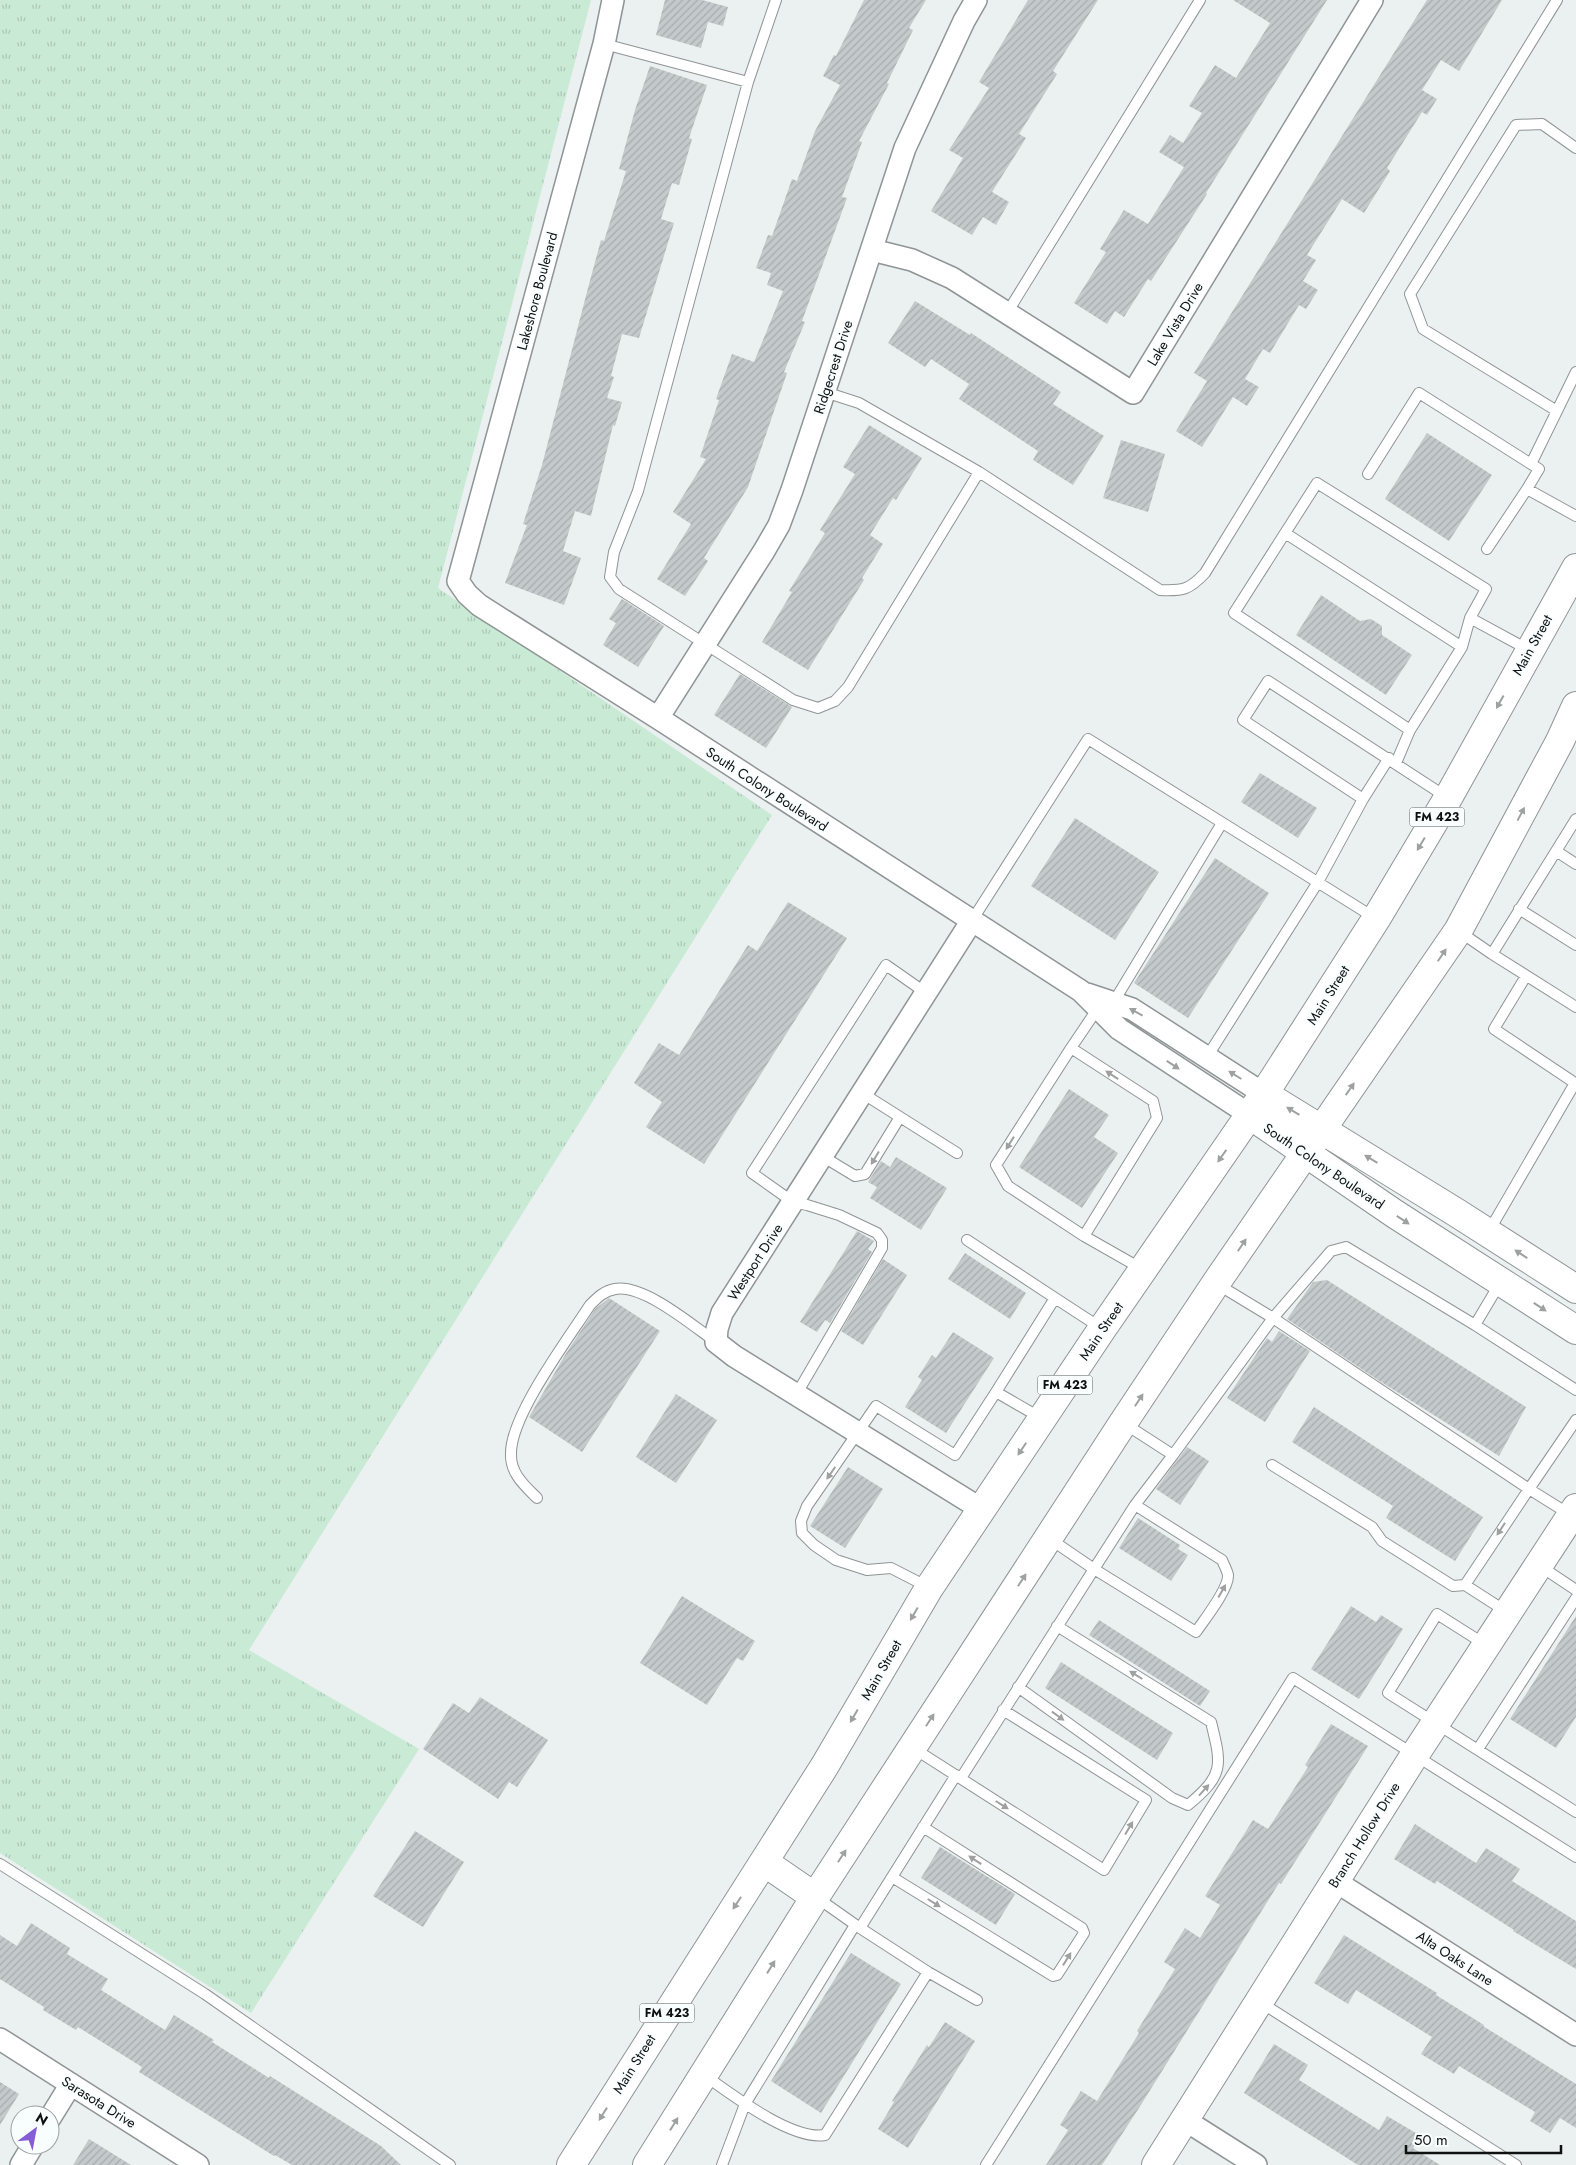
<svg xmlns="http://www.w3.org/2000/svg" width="1576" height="2165" viewBox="0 0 1576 2165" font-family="Jost,sans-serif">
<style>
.grass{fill:url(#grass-tufts)}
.building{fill:url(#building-hatch)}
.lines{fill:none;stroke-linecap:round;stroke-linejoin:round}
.lane-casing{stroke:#8f9494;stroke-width:12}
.street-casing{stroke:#8f9494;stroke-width:24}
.secondary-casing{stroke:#8f9494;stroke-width:30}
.primary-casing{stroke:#8f9494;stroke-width:30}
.lane{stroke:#fff;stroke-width:10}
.street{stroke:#fff;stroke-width:21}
.secondary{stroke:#fff;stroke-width:28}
.primary{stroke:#fff;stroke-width:28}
.oneway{fill:#9fa0a0}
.labels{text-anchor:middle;stroke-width:4;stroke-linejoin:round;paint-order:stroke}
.shield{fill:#f8fefe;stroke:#555858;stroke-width:1}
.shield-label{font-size:12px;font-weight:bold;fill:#0f1111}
.street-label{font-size:14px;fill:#0f1111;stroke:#f8fefe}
</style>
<defs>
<pattern id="grass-tufts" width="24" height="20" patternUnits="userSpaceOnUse" patternTransform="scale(1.25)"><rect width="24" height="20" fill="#c9ead5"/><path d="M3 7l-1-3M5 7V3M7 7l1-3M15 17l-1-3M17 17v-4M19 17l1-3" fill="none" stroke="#abc8b6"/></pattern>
<pattern id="building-hatch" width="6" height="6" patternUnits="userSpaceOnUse" patternTransform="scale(1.25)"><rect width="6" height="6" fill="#c4c9cb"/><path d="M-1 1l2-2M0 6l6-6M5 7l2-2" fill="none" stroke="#a7acad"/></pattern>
</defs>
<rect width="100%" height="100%" fill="#ebf0f0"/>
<path class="grass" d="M0,0H591L438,588L772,815L249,1650L419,1749L251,2013L0,1853Z"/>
<path class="building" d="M665,0H702L728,7L723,26L708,22L701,48L656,35Z
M864,0H926L909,28L913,30L887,83L889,84L859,141L862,142L842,197L847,198L802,321L805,322L784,372L787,373L748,487L704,558L708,561L685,596L657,579L691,524L673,512L706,459L700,457L719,400L716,399L732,354L754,362L783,291L767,285L771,273L756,268L768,235L772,236L792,179L797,181L815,131L840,85L823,76L834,55L836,56Z
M1028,0H1098L1053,71L1057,74L1019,134L1026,138L992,192L1009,202L996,225L983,217L972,235L931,211L963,158L949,150L989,88L979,82Z
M1233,0H1327L1206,193L1207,194L1151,281L1148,279L1124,317L1115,311L1107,324L1074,303L1106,252L1100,249L1124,210L1148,224L1184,167L1159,152L1170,135L1183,143L1202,113L1189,106L1215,65L1236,78L1270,23Z
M1427,0H1502L1459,71L1441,60L1422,90L1437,99L1427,115L1422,112L1387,168L1390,171L1364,213L1342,199L1307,255L1316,260L1303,281L1318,290L1306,309L1299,305L1270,353L1263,349L1245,379L1259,387L1247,406L1233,397L1202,447L1176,431L1207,381L1194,373Z
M650,66L707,85L689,138L692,139L679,185L672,183L661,219L674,223L639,338L622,334L611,376L614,377L607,398L622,402L615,426L613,425L591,516L575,511L563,551L581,558L564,605L505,583L527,525L523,524L542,465L588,288L601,240L604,241L626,171L619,169L635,110Z
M915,301L970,335L971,333L1061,392L1053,404L1104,436L1073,485L1033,460L1038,451L959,399L969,384L931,359L925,367L888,343Z
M869,425L922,458L896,500L893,498L870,535L883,544L862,578L864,580L808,670L762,642L792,592L789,591L825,533L820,530L855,474L843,467Z
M1427,433L1492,475L1449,541L1385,499Z
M1121,440L1165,454L1148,512L1103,498Z
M1321,595L1360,621L1371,619L1382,626V635L1412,655L1386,695L1296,635Z
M622,599L664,626L638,667L603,645L616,623L609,619Z
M740,674L792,707L766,748L714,715Z
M1260,773L1317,808L1298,838L1241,802Z
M1075,818L1159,872L1115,940L1031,886Z
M1215,858L1269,893L1188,1018L1134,983Z
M788,902L847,938L704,1164L646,1127L662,1102L634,1083L659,1043L679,1055L748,945L757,951Z
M1069,1089L1109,1115L1094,1137L1118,1153L1082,1208L1019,1167Z
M896,1157L947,1188L921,1230L870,1198L877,1187L868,1182L881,1161L890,1167Z
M857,1231L874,1241L868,1249L872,1252L830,1323L825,1320L817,1332L800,1322Z
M965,1253L1026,1293L1010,1319L948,1279Z
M883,1259L907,1275L863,1345L841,1331Z
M1327,1280L1526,1407L1499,1456L1378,1380L1287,1319L1313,1282Z
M609,1298L660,1331L582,1452L529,1417L565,1355L595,1309Z
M1279,1331L1310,1351L1265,1422L1227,1398L1267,1338L1272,1342Z
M953,1332L994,1358L946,1433L905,1407L922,1380L918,1377L932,1355L936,1358Z
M676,1394L717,1420L676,1483L636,1457Z
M1314,1407L1483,1517L1455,1561L1386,1518L1393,1506L1292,1442Z
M1187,1447L1209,1461L1180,1505L1156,1489Z
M848,1467L883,1489L845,1548L810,1526Z
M1138,1518L1180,1545L1178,1549L1188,1555L1171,1581L1119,1548Z
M682,1596L755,1641L743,1661L737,1658L707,1705L640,1663Z
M1351,1606L1376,1622L1381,1615L1403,1629L1359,1699L1311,1669Z
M1576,1616V1717L1556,1748L1510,1719Z
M1099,1620L1210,1691L1200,1706L1089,1635Z
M1061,1662L1173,1733L1157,1760L1045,1688Z
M480,1697L548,1740L517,1787L509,1782L498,1799L423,1749L453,1703L469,1713Z
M1331,1724L1368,1746L1281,1884L1279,1883L1139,2108L1102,2165H1046L1068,2130L1060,2125L1081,2091L1097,2101L1139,2033L1137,2031L1175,1969L1164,1962L1185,1928L1200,1938L1220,1905L1205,1896L1253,1820L1268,1829L1308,1767L1305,1765Z
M1415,1824L1476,1863L1486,1848L1520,1869L1512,1881L1576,1921V1969L1513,1931L1514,1930L1437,1881L1435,1884L1394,1859Z
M415,1831L464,1862L423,1927L373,1896Z
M940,1847L1015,1894L996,1925L921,1878Z
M31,1923L70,1948L67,1954L108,1979L101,1990L165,2030L174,2015L214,2040L212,2042L269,2078L270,2076L381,2146L401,2165H292L275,2155L274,2156L139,2072L142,2067L78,2027L76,2030L43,2010L44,2007L0,1979V1935L17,1946Z
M1344,1935L1437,1993L1436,1995L1484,2025L1483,2026L1576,2084V2128L1560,2118L1550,2133L1530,2121L1535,2112L1459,2066L1454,2074L1421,2054L1432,2037L1356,1990L1348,2004L1314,1983Z
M851,1953L901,1984L821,2113L771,2081Z
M945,2022L975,2041L908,2148L878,2129L894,2102L892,2101L927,2045L929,2047Z
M1274,2044L1308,2065L1299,2080L1379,2130L1387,2116L1421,2136L1413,2148L1440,2165H1358L1244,2093Z
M0,2082L19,2094L0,2125Z
M89,2139L131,2165H73Z"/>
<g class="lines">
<defs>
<path id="lane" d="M776,0L748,82L638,491L614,552L610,577L619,589L793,700L818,708L835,701L848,687L979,472
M604,44L748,82
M1007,313L1200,0
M825,392L859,403L979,472L1160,590C1183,591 1189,590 1205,573L1557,0
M1557,411L1423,329L1410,294L1516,125L1542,124L1576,148
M1531,464L1576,372
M1368,474L1419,393L1539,469L1527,489L1576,516
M1317,483L1486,589L1470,618L1462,647L1410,730L1234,613Z
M1285,533L1462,647
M1487,549L1527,489
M1470,618L1529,650
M1389,758L1363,799L1243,720L1268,681L1448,798
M1396,763L1410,730
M1576,819L1492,954L1576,1007
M1556,851L1576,864
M1519,909L1576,945
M971,922L1088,739L1375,918
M1460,932L1492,954
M1113,1003L1222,823
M1071,1048L1098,1008
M1207,1057L1318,882L1363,799
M862,1093L957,1153
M822,1156L855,1176L865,1174L900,1117
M1489,1231L1575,1083L1494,1029L1526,976
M1084,1236L1008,1186L996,1165L1071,1048L1153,1101L1157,1118L1084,1236L1142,1269
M967,1240L1055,1298
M1500,1283L1475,1325L1576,1390
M1217,1284L1273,1318L1529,1489L1576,1420
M796,1395L882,1248V1240L877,1233L839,1215L807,1205L793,1202L752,1173L886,965L926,993
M1041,1418L996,1392L1055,1298L1101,1328
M1125,1424L1173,1455L1273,1318L1331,1251L1346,1247L1475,1325
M1272,1465L1372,1527L1382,1541L1453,1586L1465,1585
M537,1498C524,1485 510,1473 511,1453C511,1415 568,1339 590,1305C598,1297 604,1291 615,1289C644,1284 693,1326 716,1342
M1135,1505L1222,1560C1224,1565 1227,1570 1228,1575C1229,1589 1204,1620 1196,1632L1094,1569L1135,1505L1173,1455
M1540,1566L1576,1590
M928,1587L891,1568L867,1570L836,1560L814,1545L802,1533L801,1521L807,1506L876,1406L955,1455L996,1392
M1507,1612L1465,1585L1529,1489L1569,1514
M1486,1645L1437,1614L1388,1693L1576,1812
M1018,1687L1172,1798L1188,1805C1224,1775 1222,1766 1211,1722L1057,1626
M913,1748L1104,1870L1146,1800L1003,1710
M1478,1749L1576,1598
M961,1778L1094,1569L1050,1539
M0,1864L205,1994L450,2165
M892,1877L1053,1976L1057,1975L1084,1933L1082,1928L923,1827
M860,1928L956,1775
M928,1972L977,2000
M1260,2002L1516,2165
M704,2075C731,2094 792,2141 825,2135L928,1972L860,1928L816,1897
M722,2165L745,2104L855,1925
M986,2165L1293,1678L1576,1857"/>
<path id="street" d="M613,0L604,44L458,581L467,594L479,605L658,718L1081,991L1119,1029L1250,1115
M872,250L912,260L952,278L1133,393L1372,0
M658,718L764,551L779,525L792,490L905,148L964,21L976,0
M971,922L722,1313L717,1329L716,1342L734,1356L981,1509
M1087,994L1132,1009L1264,1094
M1335,1881L1576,2035
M0,2039L198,2165
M50,2118L71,2084
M1185,2120L1256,2165
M21,2165L33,2145"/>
<path id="secondary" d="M1264,1094L1457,1213L1576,1289
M1250,1115L1395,1214L1576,1330
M1156,2165L1414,1756L1576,1508"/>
<path id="primary" d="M764,1862L815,1897
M571,2165L824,1767L929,1588L1102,1329L1264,1094L1376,919L1448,798L1576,568
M647,2165L815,1897L1123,1423L1216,1283L1458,931L1560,741L1576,706"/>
</defs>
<use href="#lane" class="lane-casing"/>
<use href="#street" class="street-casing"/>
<use href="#secondary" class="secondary-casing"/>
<use href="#primary" class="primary-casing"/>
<use href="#lane" class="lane"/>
<use href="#street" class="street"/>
<use href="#secondary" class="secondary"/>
<use href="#primary" class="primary"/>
</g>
<defs><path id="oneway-solid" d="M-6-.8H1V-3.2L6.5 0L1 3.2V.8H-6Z" transform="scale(1.25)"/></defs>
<g class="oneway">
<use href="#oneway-solid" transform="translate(1500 702) rotate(119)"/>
<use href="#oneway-solid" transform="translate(1521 814) rotate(-62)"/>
<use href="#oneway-solid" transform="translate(1421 844) rotate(121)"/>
<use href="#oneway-solid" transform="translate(1442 955) rotate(-56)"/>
<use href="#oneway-solid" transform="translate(1136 1012) rotate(-151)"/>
<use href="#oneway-solid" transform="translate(1173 1065) rotate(33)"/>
<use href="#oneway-solid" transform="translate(1112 1075) rotate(-147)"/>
<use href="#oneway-solid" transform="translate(1235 1075) rotate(-148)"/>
<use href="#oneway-solid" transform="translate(1350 1089) rotate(-55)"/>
<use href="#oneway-solid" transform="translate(1293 1111) rotate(-149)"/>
<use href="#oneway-solid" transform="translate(1010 1143) rotate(122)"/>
<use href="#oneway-solid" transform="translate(1222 1156) rotate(125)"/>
<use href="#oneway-solid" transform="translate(875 1158) rotate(121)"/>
<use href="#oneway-solid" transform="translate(1371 1159) rotate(-149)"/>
<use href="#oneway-solid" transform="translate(1403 1220) rotate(33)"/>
<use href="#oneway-solid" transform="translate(1242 1245) rotate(-56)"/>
<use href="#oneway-solid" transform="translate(1521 1254) rotate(-147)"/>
<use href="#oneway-solid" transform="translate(1540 1307) rotate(33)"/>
<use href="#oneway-solid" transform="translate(1139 1400) rotate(-57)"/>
<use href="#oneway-solid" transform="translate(1022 1449) rotate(124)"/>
<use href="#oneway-solid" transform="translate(831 1473) rotate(125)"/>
<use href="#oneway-solid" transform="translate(1501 1529) rotate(123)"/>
<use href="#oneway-solid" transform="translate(1022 1580) rotate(-57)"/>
<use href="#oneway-solid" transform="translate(1222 1591) rotate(-61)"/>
<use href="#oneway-solid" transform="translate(914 1614) rotate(120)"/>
<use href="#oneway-solid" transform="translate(1136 1675) rotate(-148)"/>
<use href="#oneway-solid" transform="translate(854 1716) rotate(120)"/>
<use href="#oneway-solid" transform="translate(1058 1716) rotate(36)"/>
<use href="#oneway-solid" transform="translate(930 1720) rotate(-57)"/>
<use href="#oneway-solid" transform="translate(1204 1790) rotate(-48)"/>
<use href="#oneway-solid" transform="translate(1002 1805) rotate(32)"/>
<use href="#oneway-solid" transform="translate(1129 1828) rotate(-59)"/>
<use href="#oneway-solid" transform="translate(842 1856) rotate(-57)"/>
<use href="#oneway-solid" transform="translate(975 1860) rotate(-147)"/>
<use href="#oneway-solid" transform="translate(737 1903) rotate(123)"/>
<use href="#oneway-solid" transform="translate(934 1903) rotate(32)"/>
<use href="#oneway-solid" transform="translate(1067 1959) rotate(-58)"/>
<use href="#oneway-solid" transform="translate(771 1967) rotate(-58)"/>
<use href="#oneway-solid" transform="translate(603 2114) rotate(122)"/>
<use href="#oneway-solid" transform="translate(674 2124) rotate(-58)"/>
</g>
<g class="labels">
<g class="shield">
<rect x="1409.5" y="807.5" width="55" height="19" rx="4"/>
<rect x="1037.5" y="1375.5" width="55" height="19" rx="4"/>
<rect x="639.5" y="2003.5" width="55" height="19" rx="4"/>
</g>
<g class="shield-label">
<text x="1437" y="821">FM 423</text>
<text x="1065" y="1389">FM 423</text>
<text x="667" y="2017">FM 423</text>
</g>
<g class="street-label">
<text transform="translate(537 291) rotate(-75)" y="5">Lakeshore Boulevard</text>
<text transform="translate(1175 324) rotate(-59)" y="5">Lake Vista Drive</text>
<text transform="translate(833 367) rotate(-72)" y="5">Ridgecrest Drive</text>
<text transform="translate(1532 645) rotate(-61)" y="5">Main Street</text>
<text transform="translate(767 789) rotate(33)" y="5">South Colony Boulevard</text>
<text transform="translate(1328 995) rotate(-58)" y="5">Main Street</text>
<text transform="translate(1324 1166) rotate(34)" y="5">South Colony Boulevard</text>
<text transform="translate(755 1262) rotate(-57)" y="5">Westport Drive</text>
<text transform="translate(1101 1331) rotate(-56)" y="5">Main Street</text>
<text transform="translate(881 1670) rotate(-60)" y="5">Main Street</text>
<text transform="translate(1364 1835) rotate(-58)" y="5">Branch Hollow Drive</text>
<text transform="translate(1455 1958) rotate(33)" y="5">Alta Oaks Lane</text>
<text transform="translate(634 2064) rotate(-58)" y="5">Main Street</text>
<text transform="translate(99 2102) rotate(32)" y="5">Sarasota Drive</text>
</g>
</g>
<g transform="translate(35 2130) rotate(32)"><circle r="24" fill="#f8fefe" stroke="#9b9f9f"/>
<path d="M0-4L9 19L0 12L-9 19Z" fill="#855dd7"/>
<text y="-8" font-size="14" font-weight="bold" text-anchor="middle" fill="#0f1111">N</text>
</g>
<path d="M1406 2145v8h155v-8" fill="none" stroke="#0f1111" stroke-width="2.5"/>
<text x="1414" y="2145" font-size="15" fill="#0f1111" stroke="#f8fefe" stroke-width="4" paint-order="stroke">50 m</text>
</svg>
